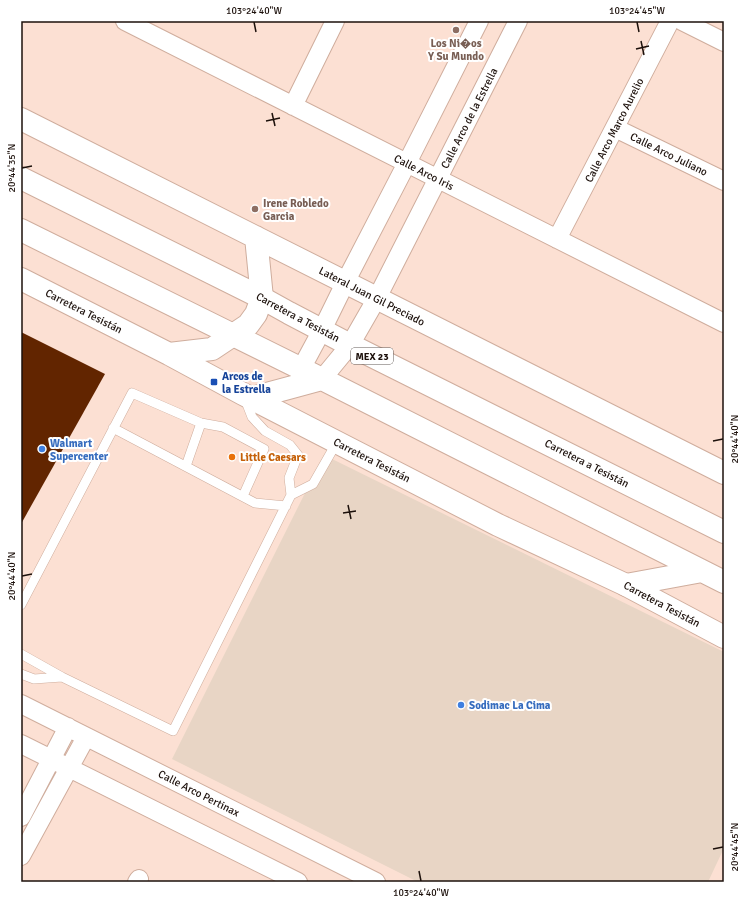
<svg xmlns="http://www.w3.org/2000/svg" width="745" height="903" viewBox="0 0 745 903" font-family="Signika,sans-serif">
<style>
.commercial{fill:#e8d5c5}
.building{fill:#622500}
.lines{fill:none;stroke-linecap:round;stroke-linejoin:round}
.lane-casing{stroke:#cfad9d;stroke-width:10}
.street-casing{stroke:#cfad9d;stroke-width:20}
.secondary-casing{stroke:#cfad9d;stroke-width:24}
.primary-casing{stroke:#cfad9d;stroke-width:24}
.lane{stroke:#fff;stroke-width:9}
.street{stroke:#fff;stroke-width:18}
.secondary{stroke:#fff;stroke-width:22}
.primary{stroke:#fff;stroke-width:22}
.ticks{fill:none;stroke:#1c100b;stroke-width:1.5}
.education-dot{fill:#8d6e63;stroke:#fff;stroke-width:1.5}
.transit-dot{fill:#1a4fb4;stroke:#fff;stroke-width:1.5}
.shop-dot{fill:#3f7fe0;stroke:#fff;stroke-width:1.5}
.food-dot{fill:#e8710a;stroke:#fff;stroke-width:1.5}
.labels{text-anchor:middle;stroke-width:4;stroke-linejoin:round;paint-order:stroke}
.shield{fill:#fff;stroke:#605854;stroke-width:1}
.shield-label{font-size:10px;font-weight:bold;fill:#1c100b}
.education-label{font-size:11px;font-weight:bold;fill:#785e54;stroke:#fff}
.street-label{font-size:11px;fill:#1c100b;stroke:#fff}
.transit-label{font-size:11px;font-weight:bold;fill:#164399;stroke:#fff;text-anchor:start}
.shop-label{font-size:11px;font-weight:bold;fill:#366cbe;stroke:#fff;text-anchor:start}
.food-label{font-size:11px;font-weight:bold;fill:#c56008;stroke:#fff;text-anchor:start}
.neatline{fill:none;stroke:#1c100b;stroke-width:1.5}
.ticks-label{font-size:10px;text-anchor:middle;fill:#1c100b}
</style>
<rect width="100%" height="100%" fill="#fce0d3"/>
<path class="commercial" d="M324,455L724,652V848L708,882H418L172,759Z"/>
<path class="building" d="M21,332L105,374L21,524Z"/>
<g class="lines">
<defs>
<path id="lane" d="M245,399L252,417L265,431L290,445L298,455L289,478L291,495L313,484L337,442
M113,428L255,503L286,506
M186,466L201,423
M21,605L132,393L201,423L223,427L264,449L243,496
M21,654L62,677
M21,674L34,679L62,677L173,731L291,495"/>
<path id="street" d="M125,21L724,323
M682,21L724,42
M293,106L335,21
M615,128L724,181
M557,239L670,21
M301,369L322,330L350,273L407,163L479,21
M322,379L350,345L377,298L518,21
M21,704L376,882
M21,744L298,882
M21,817L68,727
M21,856L86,737
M137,882L139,879"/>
<path id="secondary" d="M21,119L724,473
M21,279L169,354L243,394L498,525L626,585L724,637
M169,354L212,349L248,325L256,314L262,298L256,237"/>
<path id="primary" d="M21,178L262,298L289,313L350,345L724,532
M21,230L322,379L724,582
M252,398L322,379
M626,585L702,571"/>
</defs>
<use href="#lane" class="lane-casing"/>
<use href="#street" class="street-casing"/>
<use href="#secondary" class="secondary-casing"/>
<use href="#primary" class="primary-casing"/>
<use href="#lane" class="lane"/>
<use href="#street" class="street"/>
<use href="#secondary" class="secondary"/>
<use href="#primary" class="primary"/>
</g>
<path class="ticks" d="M254,22L256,32M637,22L639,32M641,41L644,55M636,49L649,46M272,113L275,126M266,121L280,118M22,168L32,166M713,441L723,439M348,505L351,519M343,513L356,511M22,576L32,574M713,849L723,847M419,871L421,881"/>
<g class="education-dot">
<circle cx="456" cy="30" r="4"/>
<circle cx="255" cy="209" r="4"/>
</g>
<rect class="transit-dot" x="210" y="378" width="8" height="8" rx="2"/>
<g class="shop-dot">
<circle cx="42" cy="449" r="4"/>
<circle cx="461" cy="705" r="4"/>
</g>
<circle class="food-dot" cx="232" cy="457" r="4"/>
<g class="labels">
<rect class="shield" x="351" y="348" width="42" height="16" rx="3"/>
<g class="shield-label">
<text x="372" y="360">MEX 23</text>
</g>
<g class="education-label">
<text x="456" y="47">Los Ni�os<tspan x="456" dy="13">Y Su Mundo</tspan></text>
<text x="263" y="207" text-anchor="start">Irene Robledo<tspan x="263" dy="13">Garcia</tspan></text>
</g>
<g class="street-label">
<text transform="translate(469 118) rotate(-63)" y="4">Calle Arco de la Estrella</text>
<text transform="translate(614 130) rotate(-63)" y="4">Calle Arco Marco Aurelio</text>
<text transform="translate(669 154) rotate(26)" y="4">Calle Arco Juliano</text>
<text transform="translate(424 172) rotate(27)" y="4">Calle Arco Iris</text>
<text transform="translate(372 296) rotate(27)" y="4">Lateral Juan Gil Preciado</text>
<text transform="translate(84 311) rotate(27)" y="4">Carretera Tesistán</text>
<text transform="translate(298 317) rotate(28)" y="4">Carretera a Tesistán</text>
<text transform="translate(372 460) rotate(27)" y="4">Carretera Tesistán</text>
<text transform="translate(587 463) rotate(27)" y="4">Carretera a Tesistán</text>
<text transform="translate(662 604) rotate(28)" y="4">Carretera Tesistán</text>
<text transform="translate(199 793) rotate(27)" y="4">Calle Arco Pertinax</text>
</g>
<g class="transit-label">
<text x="222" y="380">Arcos de<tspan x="222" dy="13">la Estrella</tspan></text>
</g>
<g class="shop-label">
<text x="50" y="447">Walmart<tspan x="50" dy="13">Supercenter</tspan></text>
<text x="469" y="709">Sodimac La Cima</text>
</g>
<g class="food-label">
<text x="240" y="461">Little Caesars</text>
</g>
</g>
<rect width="745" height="903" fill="none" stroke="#ffffff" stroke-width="44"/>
<rect x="22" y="22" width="701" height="859" class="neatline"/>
<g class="ticks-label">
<text x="254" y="14">103°24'40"W</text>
<text x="637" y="14">103°24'45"W</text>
<text transform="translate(11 168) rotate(-90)" y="4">20°44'35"N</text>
<text transform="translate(734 439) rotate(-90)" y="4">20°44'40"N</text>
<text transform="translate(11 576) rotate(-90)" y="4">20°44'40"N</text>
<text transform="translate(734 847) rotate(-90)" y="4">20°44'45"N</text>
<text x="421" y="896">103°24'40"W</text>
</g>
</svg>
